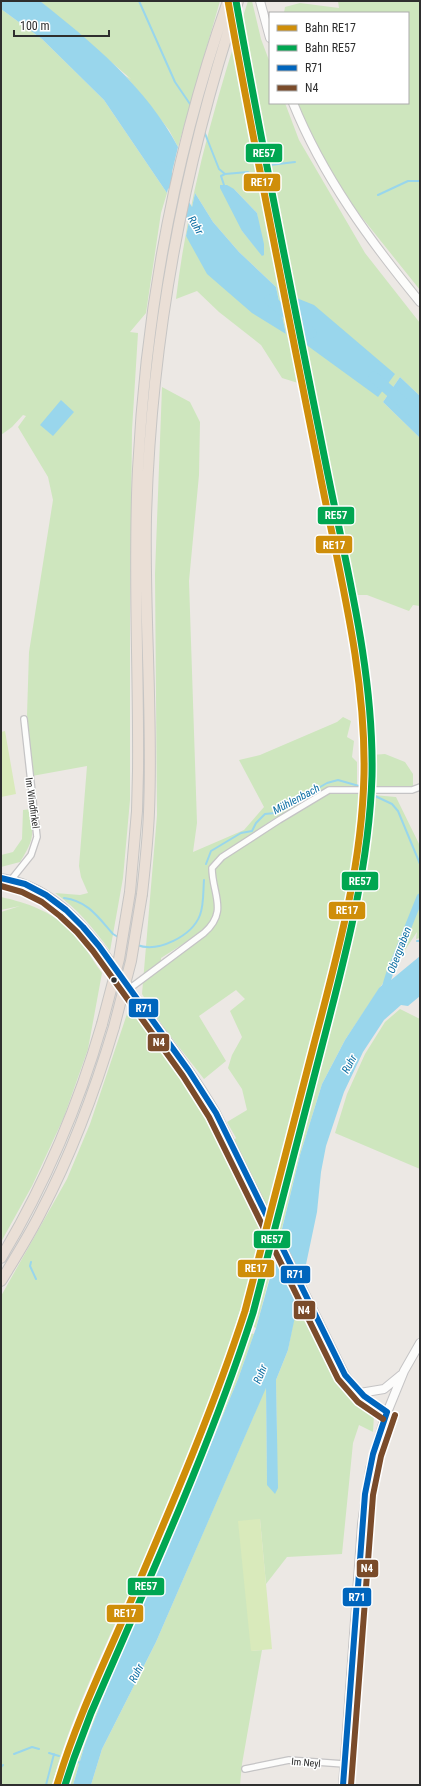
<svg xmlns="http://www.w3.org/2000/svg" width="421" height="1786" viewBox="0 0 421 1786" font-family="'Roboto Condensed',sans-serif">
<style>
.green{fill:#cee6be;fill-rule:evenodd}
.pitch{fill:#d9eabb}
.water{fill:#99d6ec}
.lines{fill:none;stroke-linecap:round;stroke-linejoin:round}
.stream{stroke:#99d6ec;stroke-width:2}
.canal{stroke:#99d6ec;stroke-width:7}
.river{stroke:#99d6ec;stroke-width:11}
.street-casing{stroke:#c5c4c5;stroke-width:8}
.secondary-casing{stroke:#c5c4c5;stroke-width:10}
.highway-casing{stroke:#c6c5c4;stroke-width:12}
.street{stroke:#fcfcfb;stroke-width:5.5}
.secondary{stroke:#fcfcfb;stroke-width:8}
.highway{stroke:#eadfd6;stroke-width:10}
.highway-bridge-casing{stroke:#c6c5c4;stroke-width:12;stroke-linecap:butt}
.highway-bridge{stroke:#eadfd6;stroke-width:10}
.bus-1-casing{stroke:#fff;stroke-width:9}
.bus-2-casing{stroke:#fff;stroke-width:9}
.bus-1{stroke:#0065bd;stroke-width:6}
.bus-2{stroke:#7a4b2a;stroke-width:6}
.rail-1-casing{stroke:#fff;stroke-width:10}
.rail-2-casing{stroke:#fff;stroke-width:10}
.rail-1{stroke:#cf8e09;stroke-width:7}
.rail-2{stroke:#00a651;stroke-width:7}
.bus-dot{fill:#2e2e2e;stroke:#fff;stroke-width:1.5}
.labels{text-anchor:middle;stroke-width:3;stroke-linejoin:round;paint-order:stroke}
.street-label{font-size:10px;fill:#2e2e2e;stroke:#fff}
.water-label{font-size:11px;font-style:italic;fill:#0d6fa3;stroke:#fff}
.line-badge{stroke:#fff;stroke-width:1.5}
.badge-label{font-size:11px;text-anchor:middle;font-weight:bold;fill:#fff}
</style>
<rect width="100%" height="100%" fill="#ece8e4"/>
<path class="green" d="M40,1H220L178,147L169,130L126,76L131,79Z
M248,1H252L261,39L270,63V103H285L299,140L365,253L420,323V396L400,377L383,402L420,438V606L413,605L409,611L367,595H353L314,388L282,378L261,345L219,312L197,291L176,299C188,197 216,98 248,1ZM234,189L257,213L263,256L242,231ZM195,193L213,222L239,252L276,287L286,334L186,236Z
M338,1H420V290L356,210L310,138L297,103H408V13H284L285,7L300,3L339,8Z
M1,9L42,39L104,100L167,193L161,213L146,313L130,332L138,333L132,430L130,620V800L123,878L110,951C94,929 78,909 55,893L80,895L88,893L81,877L79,866L87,766L32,776L27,715L29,652L53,500L48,477L18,427L26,416L23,415L12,427L1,435Z
M162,387L190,402L200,422L199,475L189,581L197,823L193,852L244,830L264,807L239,760L260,755L337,722L343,717L351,721L347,737L354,741L352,757L357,762V787L329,788L272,820L224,853L225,855L329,793L339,792L396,797L420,846V938L416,939L417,932L345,1040L322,1084L300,1155L281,1232L278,1223L310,1090L298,1088C270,1206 241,1325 196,1438C173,1498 145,1557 119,1615C94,1671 68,1726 52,1785H1V1296L67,1179L90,1124L129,1008L190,1091L224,1148L236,1138L227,1122L247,1110L242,1089L228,1068L232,1055L242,1037L230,1011L245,999L236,990L199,1016L226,1061L204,1079L164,1028L142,994L157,815L155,574ZM194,937L195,943L161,969V958Z
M385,754L405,762L413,774V787L372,788L371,755Z
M31,809C33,836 35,838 20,862L1,867V855L13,852L22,839L23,810Z
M1,897C28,903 50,911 71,930C82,941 92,960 102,973L88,1049L64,1117L32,1186L1,1242V912L20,906L1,910Z
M400,1009L420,1019V1169L335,1133L347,1094L365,1054L385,1022Z
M272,1238L277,1249L256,1328L249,1325Z
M298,1298L329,1356L352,1388L374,1415L373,1432L359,1425L353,1443L342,1554L287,1557L266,1584L260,1519L251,1651L262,1650L242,1764L240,1785H91L102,1749L156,1642L266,1387L267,1485L277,1447L276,1380L288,1350Z
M247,1332L254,1334L238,1379L198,1475L161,1550L85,1744L73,1785H65L79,1744L155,1559L193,1475L223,1402Z"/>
<path class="pitch" d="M5,731L16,794L1,797V732Z
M260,1519L272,1649L251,1651L238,1521Z"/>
<path class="water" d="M1,1H40C92,42 147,88 178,147L167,193L104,100L42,39L1,9Z
M220,185H227L234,189L257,213L264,244V255L262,256L242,231L220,188Z
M195,193L213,222L239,252L276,287L286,334L252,313L207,274L186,236Z
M294,297L314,305L395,374L378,397L301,341Z
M400,377L420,396V438L383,402Z
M61,400L74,412L53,436L40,425Z
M420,956V996L408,1006L401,1005L384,1020L363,1052L344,1092L326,1146L321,1172L317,1212L288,1350L276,1380L278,1488L275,1494L267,1485L266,1388L156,1642L102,1749L91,1785H73L85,1744L161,1550L198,1475L238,1379L256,1328L271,1274L300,1155L322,1084L345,1040L379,988L390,978L391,980Z"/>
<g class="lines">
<path class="stream" d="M139,1L175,82L192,107
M204,131L219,169L225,174
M270,165L295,162
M224,185L221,176L225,174L248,172
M378,195L408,181H420
M375,796L392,804L398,811L420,864
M206,864L211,851L241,833L252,831L256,823L265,814L275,813L327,783L338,780L359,786
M1,886L24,891L44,902
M64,898C88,901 98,917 113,934L118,937
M417,941H420
M402,943L407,942
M137,945C158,953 192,936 200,915C204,904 203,892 204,880
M31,1262L30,1266L36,1279
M49,1753L59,1756
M14,1754L32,1747L39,1749
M74,1761L81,1763
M1,1767L3,1765
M46,1785L54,1754"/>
<path class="canal" d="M385,988L390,972L420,897"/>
<path class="river" d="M162,167L198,228
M270,300L311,333
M374,377L420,418"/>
<defs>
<path id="street" d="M11,880L31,855L37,837L24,719
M129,989L204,933C229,911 212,894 212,868L222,857L279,820L329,790H412L420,787
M245,1769L289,1760L344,1764"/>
<path id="secondary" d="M260,1L270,38
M293,103C323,177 370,241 420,302
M1,878C69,888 105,956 141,1005C167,1040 194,1075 216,1113L345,1375C356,1391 370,1403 387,1412
M360,1393L384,1389L401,1375
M343,1785L362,1524L370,1469L384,1420L404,1371L420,1343"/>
<path id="highway" d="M130,892L137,811L138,771C139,671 133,570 138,469C146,311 175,151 228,1
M142,894C145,866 148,839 149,812C153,714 144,615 146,517C151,339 182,170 238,1
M1,1258C45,1184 78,1107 102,1024
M1,1281C15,1258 29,1236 41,1212C72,1153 95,1091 114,1027"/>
</defs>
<use href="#street" class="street-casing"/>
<use href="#secondary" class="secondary-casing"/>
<use href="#highway" class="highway-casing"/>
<use href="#street" class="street"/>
<use href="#secondary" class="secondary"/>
<use href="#highway" class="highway"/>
<defs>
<path id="highway-bridge" d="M102,1024L119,959L130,892
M114,1027L131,961L142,894"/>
</defs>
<use href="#highway-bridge" class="highway-bridge-casing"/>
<use href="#highway-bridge" class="highway-bridge"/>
<defs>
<path id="bus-1" d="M1,878L25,884L46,895L66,910L83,927L99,946L189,1071L216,1113L345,1375L364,1396L387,1412
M343,1785L365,1494L373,1454L387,1412"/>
<path id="bus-2" d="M1,886L22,892L42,902L60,916L77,932L93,951L183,1076L209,1117L338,1379L358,1402L383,1419
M351,1785L373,1495L381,1456L395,1415"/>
</defs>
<use href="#bus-1" class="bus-1-casing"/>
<use href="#bus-2" class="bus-2-casing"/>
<use href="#bus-1" class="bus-1"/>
<use href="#bus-2" class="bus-2"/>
<defs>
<path id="rail-1" d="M57,1785C74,1727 100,1672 124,1617C167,1516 211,1416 245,1311C268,1222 291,1133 314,1044C337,956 362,867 364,774C366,671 338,569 319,469C288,313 256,157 228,1"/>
<path id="rail-2" d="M65,1785L74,1758L91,1713C148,1581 209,1450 253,1313C276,1224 299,1135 322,1046C345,957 369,868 372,776C374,673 347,570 327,470C296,314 264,158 236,1"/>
</defs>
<use href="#rail-1" class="rail-1-casing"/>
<use href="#rail-2" class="rail-2-casing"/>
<use href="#rail-1" class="rail-1"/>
<use href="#rail-2" class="rail-2"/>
</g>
<circle class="bus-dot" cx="114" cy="980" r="3.5"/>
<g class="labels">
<g class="street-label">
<text transform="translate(33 803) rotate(82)" y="4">Im Windfirkel</text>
<text transform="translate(306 1762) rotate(5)" y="4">Im Neyl</text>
</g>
<g class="water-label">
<text transform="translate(196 225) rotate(59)" y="4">Ruhr</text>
<text transform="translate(296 799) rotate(-28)" y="4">Mühlenbach</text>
<text transform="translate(399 950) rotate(-69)" y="4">Obergraben</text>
<text transform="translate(349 1064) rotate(-62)" y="4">Ruhr</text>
<text transform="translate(260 1374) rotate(-68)" y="4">Ruhr</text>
<text transform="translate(136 1673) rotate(-63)" y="4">Ruhr</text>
</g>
</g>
<g class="line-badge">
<rect x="245" y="143" width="38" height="20" rx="4" fill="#00a651"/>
<rect x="243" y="173" width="38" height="19" rx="4" fill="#cf8e09"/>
<rect x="317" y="506" width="38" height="19" rx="4" fill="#00a651"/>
<rect x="315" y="535" width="38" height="19" rx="4" fill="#cf8e09"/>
<rect x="341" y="871" width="38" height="20" rx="4" fill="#00a651"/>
<rect x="328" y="901" width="38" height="19" rx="4" fill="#cf8e09"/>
<rect x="128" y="998" width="31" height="20" rx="4" fill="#0065bd"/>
<rect x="147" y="1033" width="23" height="19" rx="4" fill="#7a4b2a"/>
<rect x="253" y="1230" width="38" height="19" rx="4" fill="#00a651"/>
<rect x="237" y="1259" width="38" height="19" rx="4" fill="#cf8e09"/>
<rect x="280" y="1265" width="31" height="19" rx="4" fill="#0065bd"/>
<rect x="293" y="1300" width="23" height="20" rx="4" fill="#7a4b2a"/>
<rect x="356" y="1559" width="23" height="19" rx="4" fill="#7a4b2a"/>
<rect x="127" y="1577" width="38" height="19" rx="4" fill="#00a651"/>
<rect x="342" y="1587" width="30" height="20" rx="4" fill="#0065bd"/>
<rect x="106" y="1604" width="38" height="19" rx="4" fill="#cf8e09"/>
</g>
<g class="badge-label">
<text x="264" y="157">RE57</text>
<text x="262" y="186">RE17</text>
<text x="336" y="519">RE57</text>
<text x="334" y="549">RE17</text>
<text x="360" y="885">RE57</text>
<text x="347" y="914">RE17</text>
<text x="144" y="1012">R71</text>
<text x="159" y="1046">N4</text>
<text x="272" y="1243">RE57</text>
<text x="256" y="1272">RE17</text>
<text x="295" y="1278">R71</text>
<text x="304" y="1314">N4</text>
<text x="367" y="1572">N4</text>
<text x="146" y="1590">RE57</text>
<text x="357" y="1601">R71</text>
<text x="125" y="1617">RE17</text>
</g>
<rect width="421" height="1786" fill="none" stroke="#2e2e2e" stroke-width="4"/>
<rect x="269" y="12" width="140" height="92" fill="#ffffff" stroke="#ababab"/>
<rect x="277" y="25" width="20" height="6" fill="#cf8e09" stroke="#ababab"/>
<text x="305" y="32" font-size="12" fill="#2e2e2e">Bahn RE17</text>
<rect x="277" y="45" width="20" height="6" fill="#00a651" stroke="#ababab"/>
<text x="305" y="52" font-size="12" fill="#2e2e2e">Bahn RE57</text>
<rect x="277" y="65" width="20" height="6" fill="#0065bd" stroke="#ababab"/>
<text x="305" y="72" font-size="12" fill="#2e2e2e">R71</text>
<rect x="277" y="85" width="20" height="6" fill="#7a4b2a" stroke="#ababab"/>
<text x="305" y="92" font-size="12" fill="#2e2e2e">N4</text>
<path d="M14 30v6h95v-6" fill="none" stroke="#2e2e2e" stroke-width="2"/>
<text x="20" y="30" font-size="12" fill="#2e2e2e" stroke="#ffffff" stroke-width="3" paint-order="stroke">100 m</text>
</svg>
